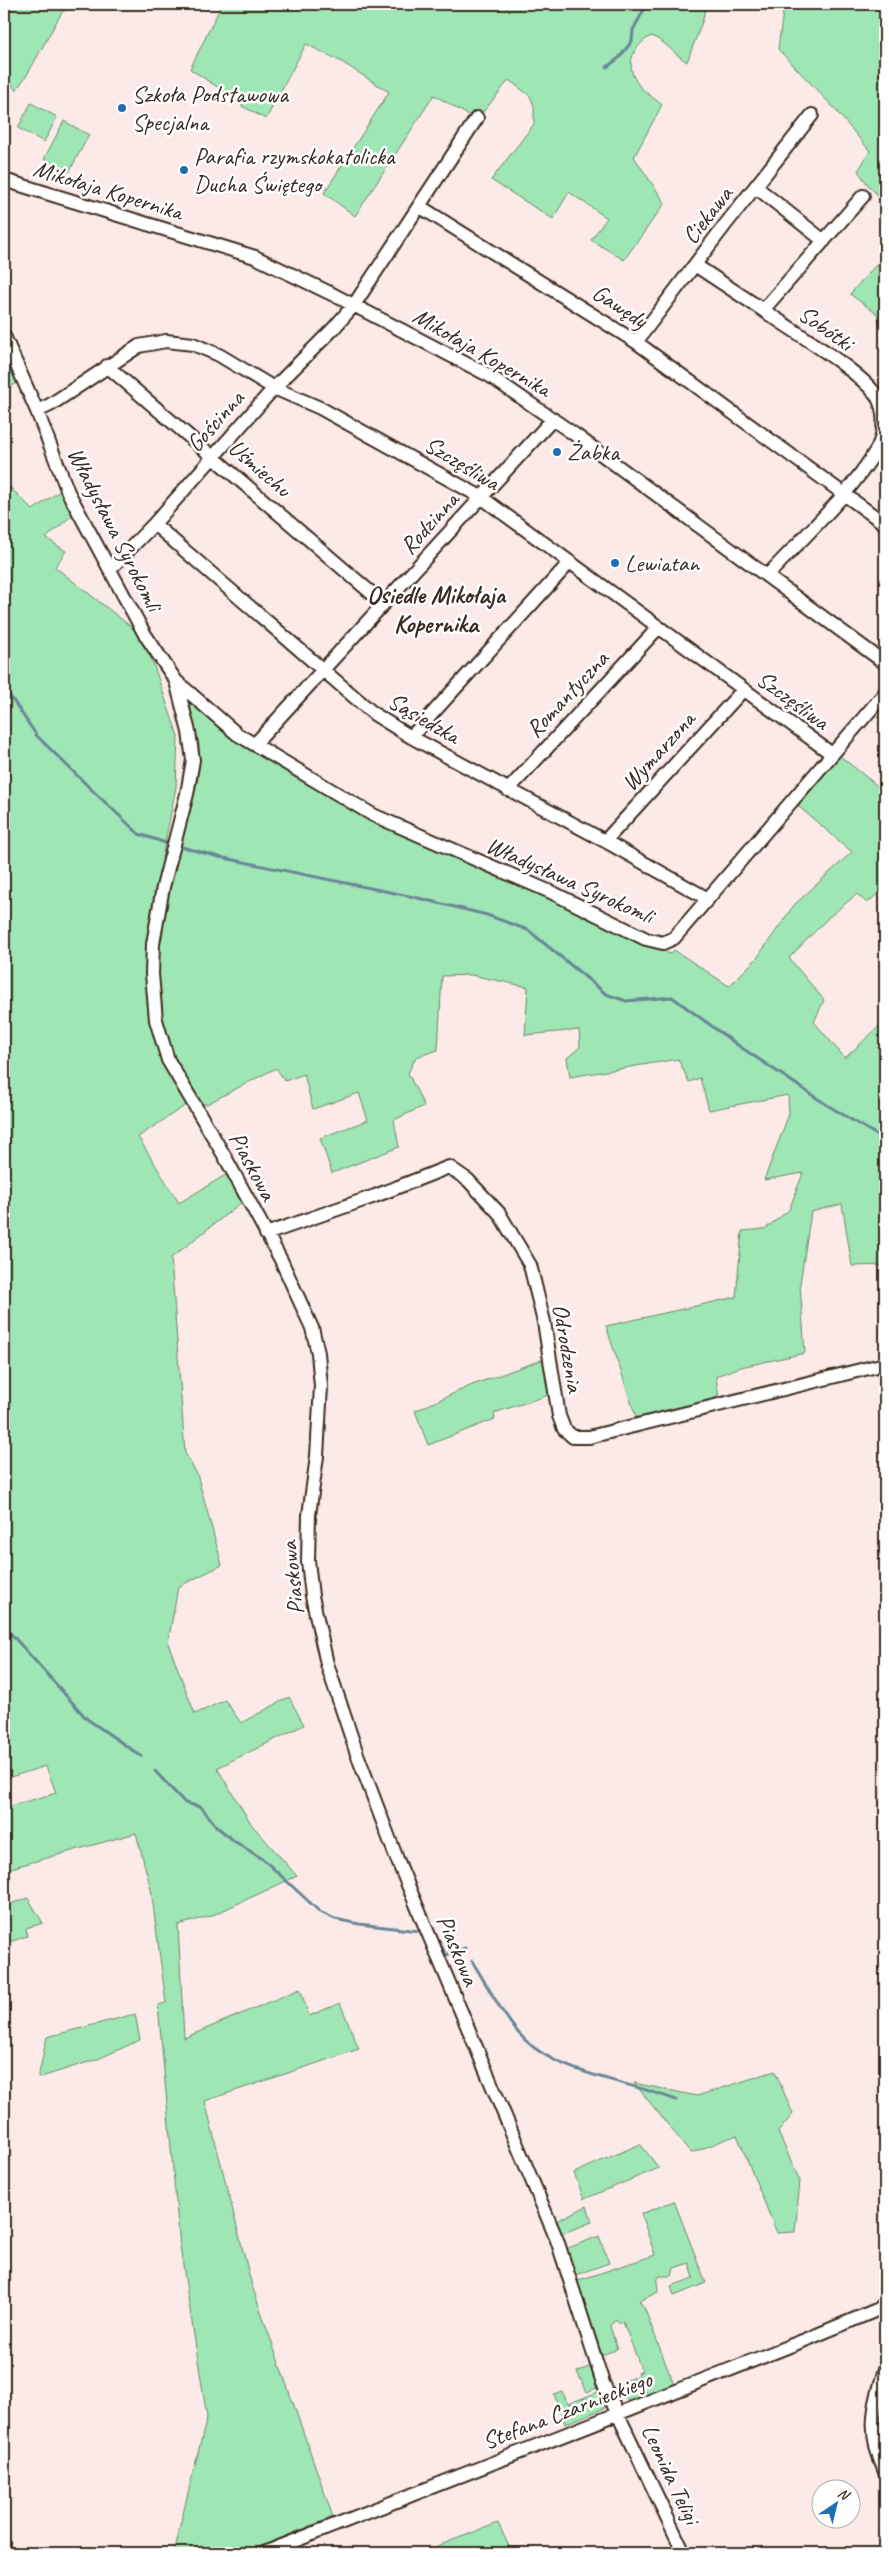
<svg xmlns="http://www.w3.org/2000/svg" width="889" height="2557" viewBox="0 0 889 2557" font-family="Caveat,sans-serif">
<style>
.green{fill:#9ee6b4;stroke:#6c8869}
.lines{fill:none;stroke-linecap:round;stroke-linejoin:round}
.stream{stroke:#6a8697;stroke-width:3}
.minor-casing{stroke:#3b2a1e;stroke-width:16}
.minor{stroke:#fff;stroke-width:12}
.poi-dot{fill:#1f6fb2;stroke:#fff;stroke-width:2}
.labels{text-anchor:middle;stroke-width:5;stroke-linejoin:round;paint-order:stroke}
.poi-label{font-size:24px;fill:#3b2a1e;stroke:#fff;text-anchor:start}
.street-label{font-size:24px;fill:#3b2a1e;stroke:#fff}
.neighbourhood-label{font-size:25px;font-weight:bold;fill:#3b2a1e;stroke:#fff}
</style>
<rect width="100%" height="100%" fill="#fbeae8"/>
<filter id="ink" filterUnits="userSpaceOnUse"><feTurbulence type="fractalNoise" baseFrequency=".02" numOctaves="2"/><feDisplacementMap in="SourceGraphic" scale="10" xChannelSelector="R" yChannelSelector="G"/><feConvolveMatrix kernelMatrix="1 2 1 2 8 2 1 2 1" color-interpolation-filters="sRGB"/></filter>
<g filter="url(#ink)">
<path class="green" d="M4,4H75L62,12L27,75L16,90L4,75Z
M222,4H706L703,19L687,62C674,54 665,41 651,36C634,46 625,62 636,81C641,90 654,98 662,105L634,157L665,203L624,260L591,240L607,218L569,192L553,219L491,180L534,124V106L530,96L509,80L484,111L468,115L434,95L355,216L324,193L389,92L340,61L306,44L266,119L242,106V103L190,69Z
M784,4H885V203L868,185L858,171L870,151L832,106L778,49Z
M31,103L57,117L44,142L18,128Z
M64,121L89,135L69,172L44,159Z
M885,255V328L880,325L877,314L850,294Z
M11,359L20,381L4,391V363Z
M4,481L33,510L64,488L75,513L46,538L66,551L55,567L139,633L153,663L178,736L176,787L162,858L174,859L198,779L199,744L186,696H190L220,729L379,822L570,903L670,954L674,950L729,986L757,958L794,905L852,852L798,806L840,756L885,792V888L867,903L857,894L829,917L789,958L824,1000L814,1022L845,1058L885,1021V1265L852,1266L842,1204L811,1212L800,1284L805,1353L741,1367L716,1376L719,1400L637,1420L606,1326L736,1297L742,1231L765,1229L789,1210L803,1173L764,1180L789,1114L788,1095L709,1110L700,1078L689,1082L678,1059L570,1077L567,1058L580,1047L579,1030L525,1035L528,987L471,975L442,976L438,1050L416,1057L408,1073L424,1106L394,1120L399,1147L332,1173L320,1138L368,1120L359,1093L313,1109L304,1074L285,1081L276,1068L207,1104L189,1103L138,1137L179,1203L227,1174L242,1202L171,1258L185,1453L197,1474L222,1565L178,1587L168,1643L195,1714L225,1700L241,1723L289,1697L304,1725L217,1768L252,1825L297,1876L211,1916L178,1925L184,2038L300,1989L309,2016L340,2003L359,2049L205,2101L252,2286L333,2517L244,2553H173L207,2417L180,2247L158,2005L166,2003L151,1889L136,1833L4,1870V1808L56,1793L46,1766L4,1779V1737L9,1735L6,1719L4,1718Z
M544,1359L549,1395L494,1413L495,1419L428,1445L415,1411L472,1385Z
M28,1898L43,1923L26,1928L27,1936L4,1944V1906Z
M135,2014L140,2040L98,2059L38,2078L47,2037Z
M775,2071L793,2114L778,2132L800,2181L795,2232L777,2233L737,2135L691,2153L634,2083L697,2096Z
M640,2144L659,2168L584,2199L574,2173Z
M674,2201L706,2283L674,2296L671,2286L694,2278L689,2263L674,2268L672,2276H660L657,2280L658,2292L639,2301L644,2307L674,2385L631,2402L620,2396L615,2389L627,2380L639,2375L638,2373L642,2371L623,2322L619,2323L616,2319L610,2326L617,2349L600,2356L576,2281L655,2255L641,2214Z
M587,2206L592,2222L561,2234L556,2221Z
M599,2236L609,2263L575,2275L566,2249Z
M591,2366L599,2387L587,2392L577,2372Z
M562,2391L568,2404L598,2392L605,2408L565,2424L554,2394Z
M498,2523L512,2553H419Z"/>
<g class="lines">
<path class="stream" d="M607,67L619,58L632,41L633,30L647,4
M4,687L37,736L93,791L139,834L166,843
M182,847L219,857L414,897L487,915L528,930L606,994L626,1001L672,997L739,1046L827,1105L885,1140
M4,1626L87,1719L141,1756
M155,1771L185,1803L201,1807L217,1827L234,1841L264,1860L320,1912L335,1919L359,1924L419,1931
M438,1940L446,1955L465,1948
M472,1961C487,1985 505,2020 525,2040C561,2075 629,2081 676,2100"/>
<defs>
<path id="minor" d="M4,180L255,257L334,295L490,376L574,434L885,663
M756,187L824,241
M419,206L477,118
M695,265L763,310
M4,336L37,411L68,492L144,633L176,681L237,734L373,815L553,893L646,939L663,943L674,938L885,693
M636,342L725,225L812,115
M107,366L383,603
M37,411L50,405L139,346L166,341L193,344L219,355L274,388L320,408L481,497L832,754
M154,524L374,714L411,737L605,841L708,899
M111,568L154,524L274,388L333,329L354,305L419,206L636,342L885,524
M767,576C804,536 849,496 877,449C885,434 886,413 878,398C865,374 789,328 763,310L863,196
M176,681L189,732L193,760L187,794L163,887L153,944L152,974L156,1020L168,1060L225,1157L281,1260L312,1328L318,1353L321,1386L317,1456L309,1515L308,1561L312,1596L327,1664L357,1754L397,1859L557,2240L603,2383L684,2553
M411,737L570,562
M255,744L553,419
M508,790L658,628
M605,841L743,690
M266,1234L375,1196L449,1167L468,1180L499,1213L530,1265L544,1322L559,1416L564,1429L573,1437H589L885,1364
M885,2369C873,2411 867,2430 885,2472
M264,2553L805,2340L879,2309L885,2303"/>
</defs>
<use href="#minor" class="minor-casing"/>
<use href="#minor" class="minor"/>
</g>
</g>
<g class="poi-dot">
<circle cx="122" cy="108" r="5"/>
<circle cx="184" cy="170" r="5"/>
<circle cx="557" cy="452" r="5"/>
<circle cx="615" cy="563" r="5"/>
</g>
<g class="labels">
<g class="poi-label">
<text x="132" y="102">Szkoła Podstawowa<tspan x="132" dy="28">Specjalna</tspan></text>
<text x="194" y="164">Parafia rzymskokatolicka<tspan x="194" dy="28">Ducha Świętego</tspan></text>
<text x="567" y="460">Żabka</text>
<text x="625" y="571">Lewiatan</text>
</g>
<g class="street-label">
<text transform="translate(108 190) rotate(17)" y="8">Mikołaja Kopernika</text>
<text transform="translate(707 215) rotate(-52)" y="8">Ciekawa</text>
<text transform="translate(620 306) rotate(33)" y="8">Gawędy</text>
<text transform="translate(826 328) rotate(35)" y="8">Sobótki</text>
<text transform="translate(482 352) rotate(30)" y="8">Mikołaja Kopernika</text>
<text transform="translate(215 421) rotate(-48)" y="8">Gościnna</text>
<text transform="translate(462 463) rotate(31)" y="8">Szczęśliwa</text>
<text transform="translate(260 468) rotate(41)" y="8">Uśmiechu</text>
<text transform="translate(429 523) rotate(-48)" y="8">Rodzinna</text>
<text transform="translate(115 529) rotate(63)" y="8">Władysława Syrokomli</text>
<text transform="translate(567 694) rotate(-47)" y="8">Romantyczna</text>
<text transform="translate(793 700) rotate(36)" y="8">Szczęśliwa</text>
<text transform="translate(424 718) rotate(30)" y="8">Sąsiedzka</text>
<text transform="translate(658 751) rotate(-48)" y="8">Wymarzona</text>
<text transform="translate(570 880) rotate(24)" y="8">Władysława Syrokomli</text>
<text transform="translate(253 1166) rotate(62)" y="8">Piaskowa</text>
<text transform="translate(568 1348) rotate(80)" y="8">Odrodzenia</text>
<text transform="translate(292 1578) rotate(-96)" y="8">Piaskowa</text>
<text transform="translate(458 1950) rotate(67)" y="8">Piaskowa</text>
<text transform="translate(567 2410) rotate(-21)" y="8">Stefana Czarnieckiego</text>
<text transform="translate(671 2474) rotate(65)" y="8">Leonida Teligi</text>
</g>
<g class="neighbourhood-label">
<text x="436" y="603">Osiedle Mikołaja<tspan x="436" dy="29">Kopernika</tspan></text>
</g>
</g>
<rect width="889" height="2557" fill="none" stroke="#fff" stroke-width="20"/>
<rect x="10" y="10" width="869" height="2537" fill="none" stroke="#3b2a1e" stroke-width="2" filter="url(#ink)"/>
<g transform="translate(836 2504) rotate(35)"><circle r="24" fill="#ffffff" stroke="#b1aaa5"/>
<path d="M0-4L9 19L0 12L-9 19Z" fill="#1f6fb2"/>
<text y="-8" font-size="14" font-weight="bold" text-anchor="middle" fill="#3b2a1e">N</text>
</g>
</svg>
